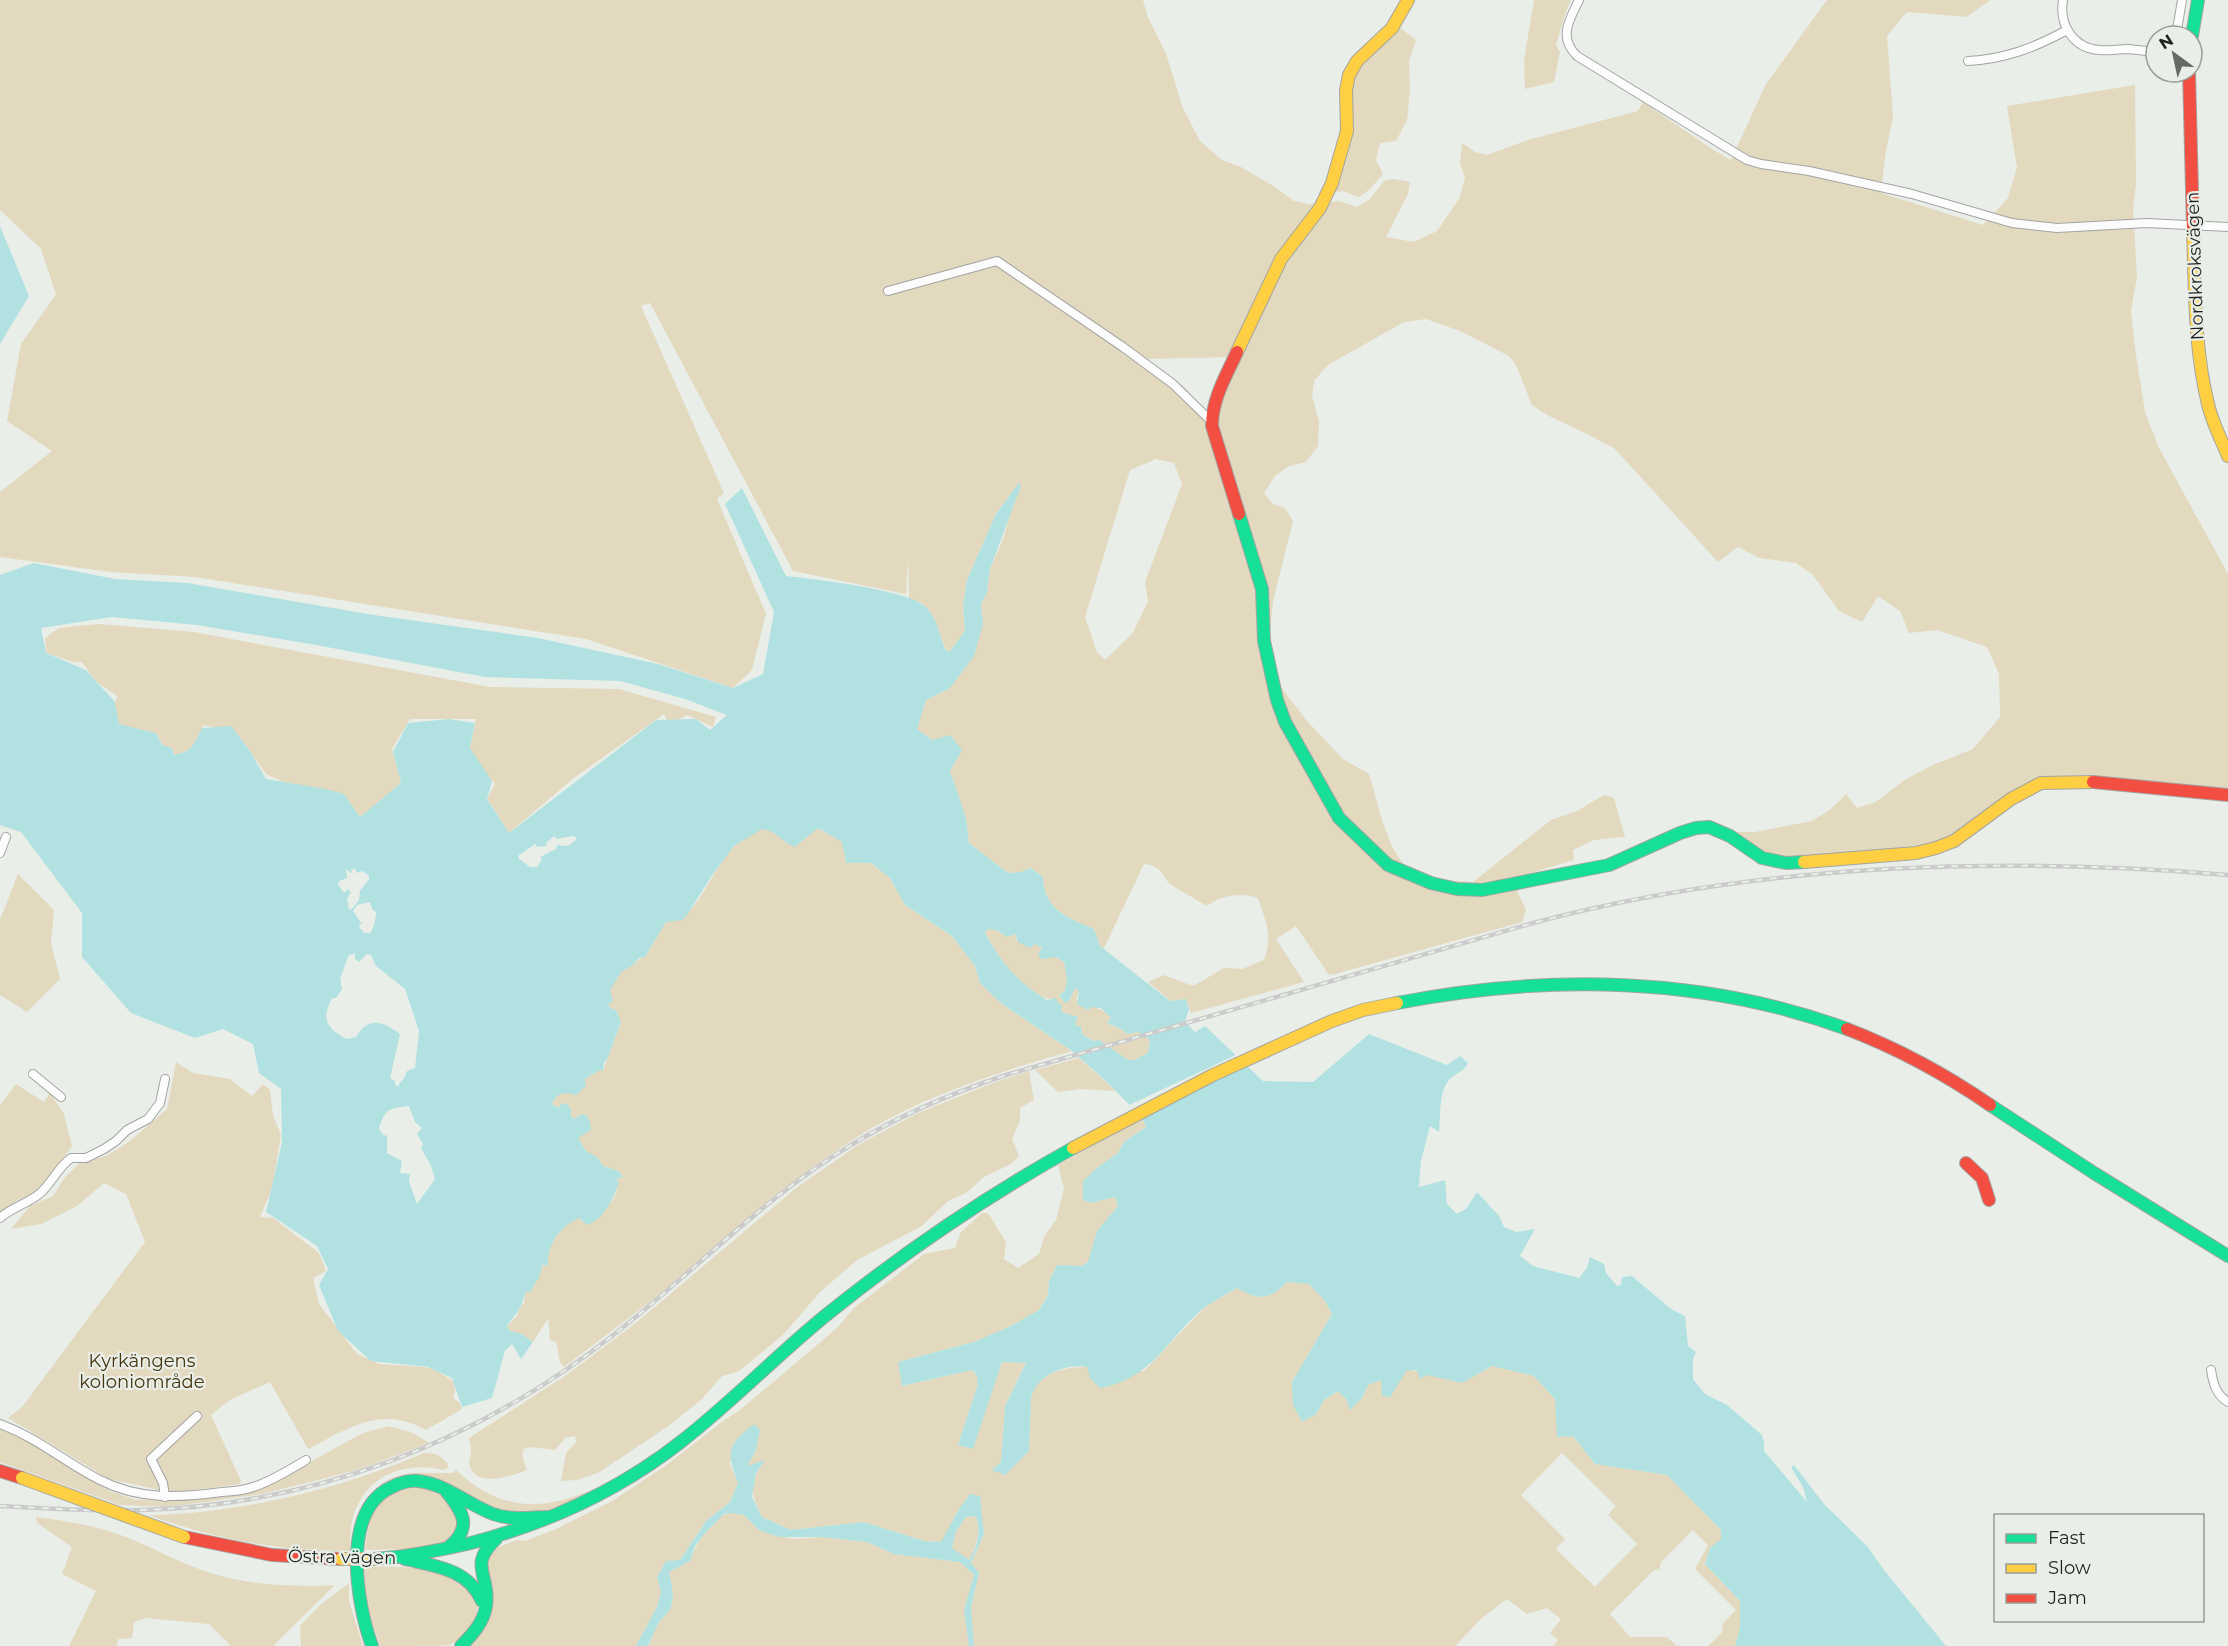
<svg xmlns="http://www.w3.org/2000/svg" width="2228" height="1646" viewBox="0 0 2228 1646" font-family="Montserrat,sans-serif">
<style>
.green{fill:#e2d9bf;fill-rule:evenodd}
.water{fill:#b1e2e1;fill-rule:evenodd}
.pier{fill:#eaeee9}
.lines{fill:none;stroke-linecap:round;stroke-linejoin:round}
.street-casing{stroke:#a2a5a2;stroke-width:10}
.fast-casing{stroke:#a2a5a2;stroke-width:14}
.slow-casing{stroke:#a2a5a2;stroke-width:14}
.jam-casing{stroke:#a2a5a2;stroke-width:14}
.street{stroke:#fcfcfc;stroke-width:8}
.fast{stroke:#16e098;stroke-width:12}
.slow{stroke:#ffcf43;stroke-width:12}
.jam{stroke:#f24e42;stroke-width:12}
.rail-casing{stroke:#cacbca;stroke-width:4.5}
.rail{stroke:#e9efe8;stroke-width:2;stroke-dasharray:7;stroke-linecap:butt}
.slow-bridge-casing{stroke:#a2a5a2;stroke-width:14;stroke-linecap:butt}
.slow-bridge{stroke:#ffcf43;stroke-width:12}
.labels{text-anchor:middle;stroke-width:4.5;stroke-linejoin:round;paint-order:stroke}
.street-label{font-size:18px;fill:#1f211f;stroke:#e9efe8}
.park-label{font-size:18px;fill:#46360f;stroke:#e9efe8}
</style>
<rect width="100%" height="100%" fill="#eaeee9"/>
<path class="green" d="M0,0H1143L1147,15L1166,54L1183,108L1200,141L1222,160L1241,167L1275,187L1294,201L1308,204L1339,201L1357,207L1370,199L1384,181L1394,179L1410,182L1408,194L1386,237L1414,242L1437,231L1459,199L1465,178L1460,163L1462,143L1475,152L1487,155L1528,140L1638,111L1643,102L1712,149L1731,160L1766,84L1827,0H1991L1966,17L1907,12L1887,36L1893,116L1885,157L1881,193L1983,225L2008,198L2017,167L2007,106L2135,85L2136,184L2133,208L2137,277L2131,311L2136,355L2145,412L2159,448L2228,574V791L2053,778L1957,833L1914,851L1796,859L1774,857L1751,849L1732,832H1755L1812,821L1830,810L1846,794L1857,808L1876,802L1906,779L1935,764L1973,749L2000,717L1999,674L1987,647L1937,630L1909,633L1900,611L1878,596L1862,622L1839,611L1812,574L1796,563L1759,558L1738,547L1718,562L1615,449L1591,436L1547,415L1532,405L1516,365L1509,356L1460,331L1426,319L1404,322L1328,365L1314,381L1312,396L1319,421L1318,446L1306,462L1289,466L1275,476L1264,493L1273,504L1285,508L1293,521L1273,601L1269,644L1280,686L1307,721L1343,759L1369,774C1378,801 1387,857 1413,871C1431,880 1454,881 1473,882L1551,820L1577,811L1604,795L1614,798L1625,837L1594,840L1573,850L1574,860L1521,876L1517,891L1526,910L1522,922L1335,974L1329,975L1296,926L1276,939L1304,982L1191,1013L1186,999L1171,1001L1148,982L1164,975L1193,986L1224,968L1242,969L1264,960C1273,936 1266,922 1258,898C1242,892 1221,895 1207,906C1196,899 1184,893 1173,886C1161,879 1165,866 1144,864L1104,948L1099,946L1094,929C1069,918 1043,910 1043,877L1031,868L1021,872L1008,873L969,843L966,818L950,771L955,760L932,740L916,730L926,700L950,688L983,624L981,604L987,592L990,569L1003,539L1019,483L996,514L967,580L963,606L965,629L963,634L950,651L947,652L933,617L922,603L909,599L908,558L906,594L793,571L650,303L641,306L724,493L717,499L766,614L752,670L733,688L586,639L195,577L110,572L0,557V492L52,451L7,421L21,344L56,294L41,249L0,210ZM1240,357L1216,419L1201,410L1186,388L1143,359ZM1156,459L1174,463L1182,484L1145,582L1148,601L1133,633L1105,660L1097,652L1085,617L1130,470Z
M1534,0H1571C1564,15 1561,29 1556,45L1560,52L1554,82L1525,89L1524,60Z
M1399,27L1416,40L1409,60L1410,90L1407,120L1396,141L1380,143L1376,160L1383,174L1370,189L1359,197L1343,191L1329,193L1356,72L1389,39Z
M99,624L194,632L490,687L619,689L716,717L713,727L687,715L679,720L668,722L664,714L574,778L509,833L487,798L495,784L469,753L476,719H410L392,749L401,783L360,817L266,774L236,732L204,725L191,749L188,752L174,755L172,748L165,749L156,733H130L111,718L117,696L95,681L82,662H73L46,653L45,638L59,628Z
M818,828L843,842L890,878L905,905L952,936L975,966L980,983L1002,1004L1072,1051C1001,1071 929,1094 865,1132C806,1168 759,1210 707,1255C661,1294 612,1331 564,1367L560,1362L556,1342L550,1340L548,1318L533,1342L522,1334L510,1331L507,1326L517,1316L519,1309L524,1303L525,1293L536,1280L544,1263L548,1265C547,1244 560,1227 579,1217L582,1222C598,1213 617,1205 617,1185C617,1180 617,1177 618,1171L602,1166L600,1160L586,1151L578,1138L590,1121L584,1114L574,1119L571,1116L566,1103L560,1105V1108L552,1104C555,1096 560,1093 569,1092L574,1095L584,1079L600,1070H603L621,1022L616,1010L609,1008C605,996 613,982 621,972C624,968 630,967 633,965C638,961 638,958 645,957L666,922C699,920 711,868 734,847C741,839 753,835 761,829L775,831L786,843Z
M18,874L54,910L51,943L60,979L27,1012L0,995V920Z
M988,929L996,930L1007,937L1015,934L1016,940L1035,944L1064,962L1067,980L1065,991L1059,995L1065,1003L1069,1001L1075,988L1079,991L1076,1000C1089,1006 1102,1007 1111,1018L1108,1024L1121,1029L1127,1034L1138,1032L1150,1040L1148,1053L1134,1060H1128L1099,1040L1094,1041L1082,1034L1081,1026H1077L1075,1024L1078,1017L1061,1012L1057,1000C1023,999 1000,960 985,933Z
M1079,1058L1116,1091L1080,1089L1058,1092L1035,1070Z
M176,1062L193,1073L230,1079L252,1096L263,1084L270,1090L273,1115L281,1135L272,1189L260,1217L273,1218L319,1253L326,1271L313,1278L319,1304L357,1354L380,1364L424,1367L436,1370L453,1381L455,1390L453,1398L459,1402L462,1409L426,1430C380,1405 350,1428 308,1449L270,1382L230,1400L211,1415L241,1481L240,1484L169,1493L166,1486L160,1490L109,1479L8,1418L22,1407L145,1242L126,1194L104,1183L77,1206L41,1224L11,1229L30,1206L53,1196L65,1177L81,1162L106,1156L130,1141L167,1109Z
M1029,1071L1034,1100L1020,1108V1120L1012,1139L1019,1156L1011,1164L984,1177L966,1193L948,1201L922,1226L857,1260L820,1292L783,1335L739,1371L722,1376L702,1399L667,1427L598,1473L577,1480L561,1481L566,1453L576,1442L575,1436L565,1438L555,1450L530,1447L524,1449L522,1456L527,1470C511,1476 472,1490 469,1462C469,1459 471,1456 471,1453C471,1448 470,1443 469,1438L568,1374L637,1322L796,1188L858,1145L918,1113L990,1084Z
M16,1084L44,1102L50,1093L64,1114L72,1146L42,1190L16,1201L0,1215V1105Z
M1142,1118L1146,1127L1124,1142L1118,1153L1108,1161L1098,1167L1091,1203L1115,1196L1118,1206L1093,1247L1089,1261L1082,1266L1057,1265L1049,1281L1048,1295L1039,1310L1011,1326L974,1342L898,1362L903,1386L972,1370L977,1375L978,1384L958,1445L973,1448L1002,1362H1026L1005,1406L1001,1463L993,1469L1005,1475L1029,1451L1031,1399C1039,1354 1111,1369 1144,1371L1205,1307L1237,1288C1260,1301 1269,1300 1287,1282L1309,1284L1325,1301L1332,1314L1292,1382L1316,1414L1324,1400L1338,1391L1346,1399L1362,1398L1367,1385L1382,1379L1401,1378L1407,1370C1421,1370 1446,1380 1462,1383L1492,1366L1534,1376L1555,1399L1573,1436L1595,1464L1667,1475L1721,1530V1539L1710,1548L1705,1564L1740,1601V1628L1735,1646H1708L1723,1631L1722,1624L1736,1610L1695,1569L1708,1545L1693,1530L1661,1562L1659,1571L1657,1569L1651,1573L1610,1614L1630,1637H1667L1677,1646H1554L1558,1640L1550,1633L1561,1619L1547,1608L1527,1614L1507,1599L1483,1617L1455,1646H974L971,1607L979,1573L971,1564L984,1534L981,1515L959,1509L942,1542L924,1541L864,1522L791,1530L762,1517C750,1494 749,1483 764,1461L746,1467L756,1450L729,1462L738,1483L730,1502L706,1521L680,1560L657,1577L661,1592L657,1607L636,1646H470C488,1631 495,1609 492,1586C489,1568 484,1569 491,1550L517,1540L525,1541L554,1530L614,1500L668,1464L723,1421L740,1410L837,1328L854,1308L924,1254L955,1248L961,1232L982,1213H988L1006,1242L1004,1259L1018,1268L1039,1254L1045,1235L1056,1220L1064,1189L1058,1165ZM1562,1453L1616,1506L1608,1515L1637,1544L1595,1587L1556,1549L1565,1539L1521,1495Z
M389,1426L413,1433L429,1443L360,1469L318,1480L262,1494L169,1507L120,1505L0,1462V1429L31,1441L110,1491L136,1500L185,1498L264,1487L363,1433Z
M424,1453C435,1453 441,1455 448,1464V1468L443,1470C400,1459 358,1480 351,1527C350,1535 350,1543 350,1551C326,1550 303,1550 280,1547C235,1542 190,1530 148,1515C243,1513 337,1490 424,1453Z
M456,1470C505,1516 549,1510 605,1484C577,1498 541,1521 509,1515C502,1514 495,1509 488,1506C457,1492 429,1464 393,1479C385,1483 378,1490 371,1495C393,1466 422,1474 453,1473Z
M415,1487C444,1490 449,1501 461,1526L450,1542L407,1549L365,1550C369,1514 374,1492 415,1487Z
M730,1513L744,1515L759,1530L793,1539L822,1537L867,1542L894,1554L960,1562L974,1575L965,1610L969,1646H648L658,1624L671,1608L673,1594L669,1572L690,1561C695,1545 713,1515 730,1513Z
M976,1516C981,1532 977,1546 969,1560L952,1548L956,1531L966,1517Z
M36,1517C67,1521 97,1526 126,1537C159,1550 190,1569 225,1577C261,1586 299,1587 335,1585L273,1646H231L209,1624L146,1618L134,1622L132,1638L118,1639L117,1646H69L96,1591L62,1574L72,1547L37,1523Z
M364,1567C396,1567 491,1562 476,1615C473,1627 460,1640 449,1645C442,1646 392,1646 380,1646L365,1602Z
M349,1583V1601L363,1646H301L300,1626L320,1605Z"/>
<path class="water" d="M0,226L29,296L0,344Z
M1019,483L1021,486L990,569L987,592L981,604L983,624L974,656L950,688L926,700L917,729L932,740L950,735L962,750L950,771L966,818L969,843L1008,873L1021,872L1031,868L1043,877C1043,910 1069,918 1094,929L1100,946L1170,1001L1186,999L1189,1009L1185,1022L1195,1032L1205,1026L1263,1081L1313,1082L1369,1034L1447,1065L1460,1056L1468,1063C1464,1072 1457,1072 1450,1079C1438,1091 1441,1116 1439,1132L1430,1126L1421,1161L1419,1187L1445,1180L1447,1204L1457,1214L1466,1209L1477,1192L1499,1216L1504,1227L1516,1232L1535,1229L1520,1256L1533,1266L1579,1278L1587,1268L1590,1257L1604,1264L1606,1273L1617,1286L1621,1285L1622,1277L1632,1276L1671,1309L1685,1316L1688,1346L1696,1352L1693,1359V1379L1705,1394L1727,1405L1762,1435L1764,1443V1451L1807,1502L1803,1487L1791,1467L1794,1465L1824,1504L1867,1546L1884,1570L1946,1646H1735L1740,1628V1601L1705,1564L1710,1548L1721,1539V1530L1667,1475L1595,1464L1573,1436L1557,1437L1555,1399L1534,1376L1492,1366L1462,1383L1427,1375L1420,1379L1417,1370H1407L1390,1397L1382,1396L1381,1380L1368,1385L1362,1398L1350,1410L1346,1399L1338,1391L1324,1400L1316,1414L1302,1422L1293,1405L1292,1382L1332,1314L1325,1301L1309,1284L1287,1282C1269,1300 1260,1301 1237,1288C1227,1294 1215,1300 1205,1307C1168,1337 1153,1379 1100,1388L1090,1378L1087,1367C1065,1363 1035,1376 1031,1399L1029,1451L1005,1475L992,1470L1001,1462L1005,1406L1026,1363L1002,1362L973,1449L958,1445L978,1384L977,1375L972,1370L902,1386L898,1362L974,1342L1011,1326L1039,1310L1048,1295L1049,1281L1057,1265L1082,1266L1088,1262L1097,1231L1118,1206L1115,1197L1091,1203L1083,1200V1181L1098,1167L1118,1153L1124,1142L1146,1127L1142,1118L1108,1083L1072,1051L1002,1004L980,983L975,966L952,936L905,905L890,878L871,863H846L842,842L818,828L795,847C780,841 779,832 762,829L734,846L713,874L687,915L682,920L666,922L645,957L639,958L633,965L621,972L610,990L613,1001L608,1004L610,1008L616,1010L621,1022L608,1057L604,1063L603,1071L600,1070L585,1079L586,1086L576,1095C565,1092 557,1092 552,1104L559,1108L560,1105L566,1103L571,1109V1116L574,1119L582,1114C590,1115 590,1123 591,1130L578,1138L586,1151L597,1157L603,1166L618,1171L623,1177L616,1179L619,1182C614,1197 605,1219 587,1225L579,1218C560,1226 547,1245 548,1265L545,1266L543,1264L538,1280L536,1281L530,1293L528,1291L525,1293C522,1309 516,1313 507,1326L510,1331L522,1334L533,1342L521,1359L512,1344L505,1351L492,1398L462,1407L452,1378L428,1367L371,1361L338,1331L319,1285L328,1269L317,1246L266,1212L282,1142L281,1089L259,1073L253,1044L223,1029L195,1038L131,1013L82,957V913L21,832L0,825V575L34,563L115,579L187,583L374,615L538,638L658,664L733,688L763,674L774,612L725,504L742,488L786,576C814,579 910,590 926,607C937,618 940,636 945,649L949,652L963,634L965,629L963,606L967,580L996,514ZM112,617L197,625L316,645L485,677L620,681L685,699L727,715L710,730L696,719L656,720L509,833L487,799L492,781L470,748L475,723L449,719L408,723L393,752L401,783L360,817L344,794L326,789L266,779L250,751L231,726L202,728C193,745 193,751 174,755L172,748L162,745L156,733L119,724L115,702L86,670L46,653L41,628ZM554,836L557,839L572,836L576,837V840L568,846L557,845L556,849L540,857L542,859L537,867H530L518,858L519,855L535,844L537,845L535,847L548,846L545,844ZM351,869H355L357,873L362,871L369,876V879L360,891L359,900L352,909L349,910L347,899L351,892L347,889L346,892H343L338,884L339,881L347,878L346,870H348L350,873L352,872ZM370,902L372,909L376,912C376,918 374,928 370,933H364L359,927L360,925L358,924H362L353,911L357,905ZM988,929L996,930L1007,937L1015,934L1018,942L1030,948L1035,944L1042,948L1038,955L1041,959L1056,957L1064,962L1067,980L1065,991L1059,995L1065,1003L1069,1001L1075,988L1079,991L1077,1004L1088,1010L1092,1007L1101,1008L1111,1018L1107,1023L1121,1029L1127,1034L1138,1032L1150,1040L1148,1053L1134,1060H1128L1099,1040L1093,1041L1082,1034L1081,1026H1077L1075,1024L1078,1017L1061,1012L1062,1004H1059L1056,998L1047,1000C1018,983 1001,962 985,933ZM355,954V959L359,962L367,954L371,955L376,966L405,989L419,1031L415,1068L407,1071L404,1078L397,1087L395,1084V1081L390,1078L400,1034C382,1021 369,1016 356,1037L346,1039C326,1027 321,1020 332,998H336L342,989L340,978C344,970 345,963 349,955ZM409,1106L415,1122L422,1128L417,1134L423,1144L421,1148L431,1166L435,1179L417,1204L409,1181L410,1174L400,1173L402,1161L387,1153V1136L382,1134L379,1128C386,1108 388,1109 409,1106Z
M754,1424L760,1430L756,1450L747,1466L765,1460L756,1473L752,1497L762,1517L791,1530L864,1522L924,1541L941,1542L959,1509L970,1494L980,1496L984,1534L971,1563L979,1573L971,1607L974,1646H969L964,1610L974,1575L960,1562L894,1554L867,1542L822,1537H779L759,1530L744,1515L730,1513L724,1514L707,1531L695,1546L690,1561L669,1572L673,1594L671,1608L658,1624L648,1646H636L657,1607L661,1592L657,1577L666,1561L680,1560L706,1521L730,1502L738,1483C726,1453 727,1444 754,1424ZM976,1516C981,1531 978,1547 969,1560L952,1548L956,1531L966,1517Z"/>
<path class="pier" d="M1238,1054L1249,1064L1136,1117L1129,1110L1127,1106Z"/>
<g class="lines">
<defs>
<path id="street" d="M1579,0C1569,21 1558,37 1577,56L1747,160L1761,164L1809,171L1912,194L2012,223L2057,228L2147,223L2228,227
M2063,0C2059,25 2073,48 2099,50C2109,51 2118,49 2128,49C2137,50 2147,51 2156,52
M2176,36L2182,0
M1968,61C2005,59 2034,48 2067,30
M888,291L997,261L1123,347L1173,384L1212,422
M0,853L6,837
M33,1074L61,1097
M0,1218C11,1208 26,1204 38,1195C51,1185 57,1168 71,1158H86L104,1149L116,1141L127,1130L148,1119L160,1103L165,1079
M2211,1370C2213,1383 2216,1395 2228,1402
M0,1424C40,1439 64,1462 100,1480C139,1500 179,1498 222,1492C232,1491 243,1491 253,1487C272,1481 289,1470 306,1460
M165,1497L163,1483L151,1459L197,1416"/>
<path id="fast" d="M2192,36L2198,0
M1239,514L1262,589L1264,641L1277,700L1285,722L1339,818L1388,865L1431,883L1457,889L1482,890L1609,865L1680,833L1696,828L1709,827L1730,836L1762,858L1786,863L1804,862
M1397,1003C1547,974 1703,976 1847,1029
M1990,1105L2094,1173L2228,1256
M446,1491C463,1512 473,1527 449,1547
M373,1559C405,1557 436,1551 467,1544C547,1524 617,1492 682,1441C732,1402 776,1356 825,1316C903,1253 985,1197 1073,1148
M405,1559C436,1566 468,1569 482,1601
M372,1646C357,1605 340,1510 392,1487C400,1483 408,1480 418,1481C446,1484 467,1504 493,1514C510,1520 529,1518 547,1517
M461,1646C472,1635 484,1622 486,1606C491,1575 467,1566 496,1539"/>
<path id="slow" d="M2193,229C2195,287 2194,347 2208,404C2212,422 2221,439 2228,456
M1237,352L1281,259L1320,208L1332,183L1347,131L1346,90L1349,75L1357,61L1392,28L1408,0
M1804,862L1916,853L1936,848L1954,841L2011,799L2041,783L2093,782
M1073,1148L1213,1075L1332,1021L1363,1010L1397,1003"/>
<path id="jam" d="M2189,72L2193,229
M1237,352C1226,376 1212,399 1212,426L1239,514
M2093,782L2228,795
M1847,1029C1899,1049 1945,1074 1990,1105
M1966,1163L1982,1178L1989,1200
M0,1471L22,1478
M184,1537L272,1555L341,1559"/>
</defs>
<use href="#street" class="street-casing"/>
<use href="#fast" class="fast-casing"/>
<use href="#slow" class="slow-casing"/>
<use href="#jam" class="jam-casing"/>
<use href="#street" class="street"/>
<use href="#fast" class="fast"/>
<use href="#slow" class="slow"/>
<use href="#jam" class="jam"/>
<defs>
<path id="rail" d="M0,1506C47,1508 95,1512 142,1510C314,1505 477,1442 612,1336C692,1274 764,1197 851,1145C900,1115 952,1093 1006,1075L1533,923C1759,863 1997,856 2228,875"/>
</defs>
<use href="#rail" class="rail-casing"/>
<use href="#rail" class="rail"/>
<defs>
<path id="slow-bridge" d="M22,1478L184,1537
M341,1559H373"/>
</defs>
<use href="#slow-bridge" class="slow-bridge-casing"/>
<use href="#slow-bridge" class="slow-bridge"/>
</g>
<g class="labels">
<g class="street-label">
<text transform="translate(2195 266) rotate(-92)" y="6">Nordkroksvägen</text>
<text transform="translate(342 1557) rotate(1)" y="6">Östra vägen</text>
</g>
<g class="park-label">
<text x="142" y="1367">Kyrkängens<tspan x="142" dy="21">koloniområde</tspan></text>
</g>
</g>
<rect x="1994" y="1514" width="210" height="108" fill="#e9efe8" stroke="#989d98" stroke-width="1.5"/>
<rect x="2006" y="1534" width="30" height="9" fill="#16e098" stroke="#989d98" stroke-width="1.5"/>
<text x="2048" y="1544" font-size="18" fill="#1f211f">Fast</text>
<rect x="2006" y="1564" width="30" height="9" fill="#ffcf43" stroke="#989d98" stroke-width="1.5"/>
<text x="2048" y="1574" font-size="18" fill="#1f211f">Slow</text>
<rect x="2006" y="1594" width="30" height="9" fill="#f24e42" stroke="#989d98" stroke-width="1.5"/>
<text x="2048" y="1604" font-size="18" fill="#1f211f">Jam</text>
<g transform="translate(2174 54) rotate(327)"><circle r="28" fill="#e9efe8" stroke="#989d98" stroke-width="1.5"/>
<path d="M0-4.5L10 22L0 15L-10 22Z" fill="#666966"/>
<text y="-9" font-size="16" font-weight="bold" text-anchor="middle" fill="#1f211f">N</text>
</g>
</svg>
